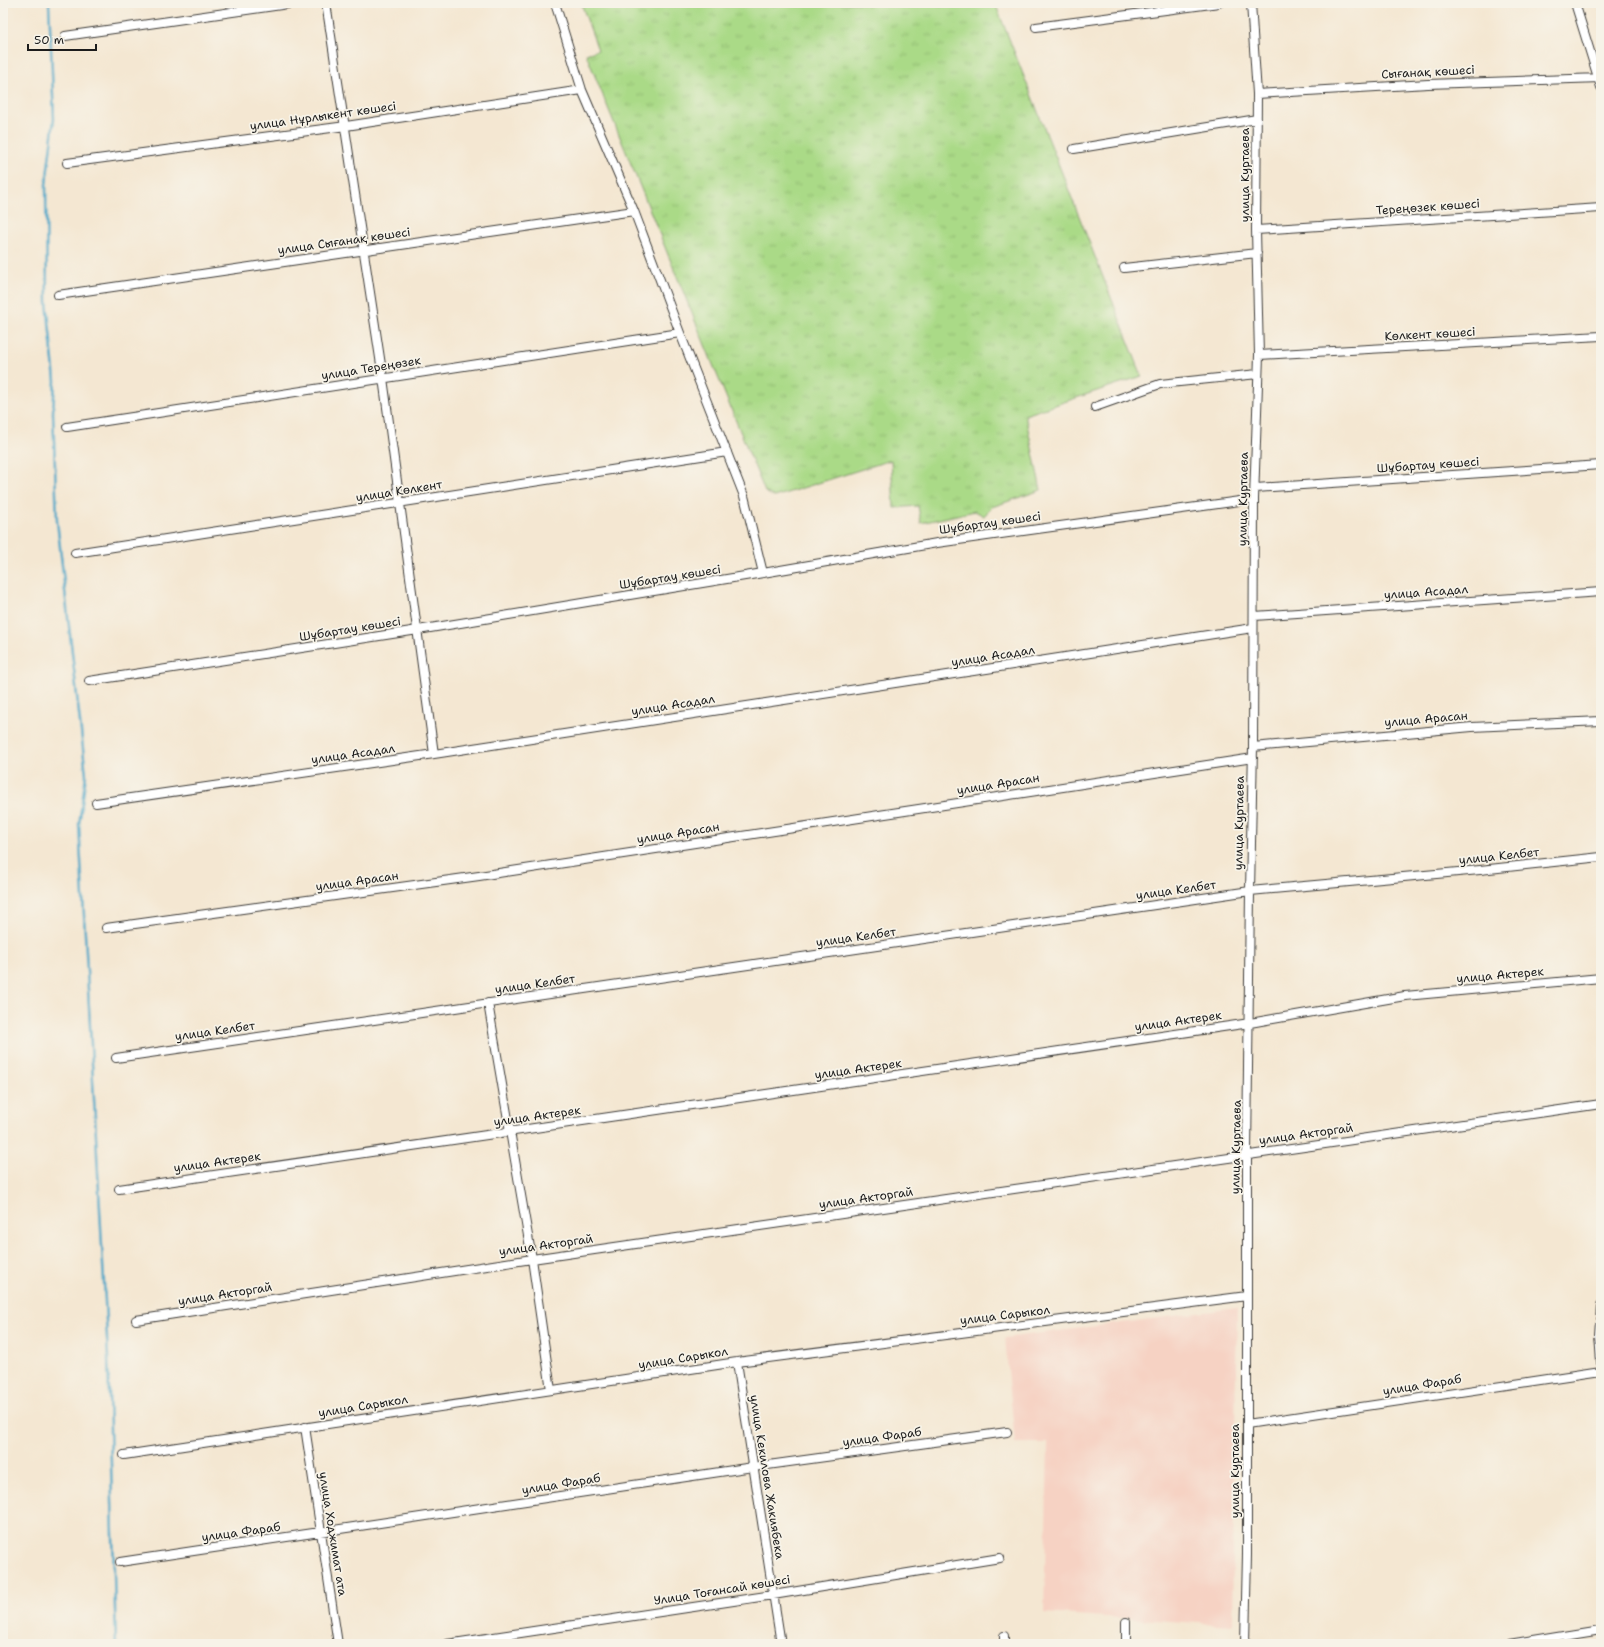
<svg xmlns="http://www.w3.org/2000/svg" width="1604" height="1647" viewBox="0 0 1604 1647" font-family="'Shantell Sans',sans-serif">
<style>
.built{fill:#f6d2c3}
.grass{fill:url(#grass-tufts);stroke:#637b52}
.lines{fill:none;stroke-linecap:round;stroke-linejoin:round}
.stream{stroke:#4aa6c8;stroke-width:2.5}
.street-casing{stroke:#3c3a37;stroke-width:10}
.street{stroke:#fff;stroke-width:8}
.labels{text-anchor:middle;stroke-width:3.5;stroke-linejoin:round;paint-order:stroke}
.street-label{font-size:12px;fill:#1c1c1c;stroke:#f7f3e8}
</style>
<defs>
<pattern id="grass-tufts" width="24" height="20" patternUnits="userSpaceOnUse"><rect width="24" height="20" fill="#aada87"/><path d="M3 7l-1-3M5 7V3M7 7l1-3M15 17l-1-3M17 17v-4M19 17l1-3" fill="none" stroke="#92ba74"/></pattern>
</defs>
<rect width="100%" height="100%" fill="#f7f3e8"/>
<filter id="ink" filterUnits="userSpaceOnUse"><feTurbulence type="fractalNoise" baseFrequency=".025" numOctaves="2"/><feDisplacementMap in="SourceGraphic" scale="8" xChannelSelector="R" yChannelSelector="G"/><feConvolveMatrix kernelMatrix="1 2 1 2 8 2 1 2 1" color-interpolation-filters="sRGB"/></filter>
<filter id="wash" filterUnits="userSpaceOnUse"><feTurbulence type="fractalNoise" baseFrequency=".012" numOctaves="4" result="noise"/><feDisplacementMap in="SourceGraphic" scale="16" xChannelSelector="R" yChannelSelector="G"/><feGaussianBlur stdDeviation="0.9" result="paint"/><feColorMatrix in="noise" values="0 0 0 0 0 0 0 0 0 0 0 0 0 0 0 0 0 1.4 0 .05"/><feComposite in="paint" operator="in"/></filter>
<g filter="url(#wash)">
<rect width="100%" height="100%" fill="#f4e7d2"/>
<path class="built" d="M1237,1308L1232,1625L1044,1613L1048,1443H1015L1005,1338Z"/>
<path class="grass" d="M581,3H995L1142,376L1025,415L1041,490L992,507L984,516L975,511L921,523L918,506L894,508L891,460L774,497L765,492L586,54L598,50Z"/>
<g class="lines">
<path class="stream" d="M49,3L54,119L46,185L47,302L55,381L53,412L57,521L86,775L79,824L108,1356L116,1644"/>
</g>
</g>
<g filter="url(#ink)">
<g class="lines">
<defs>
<path id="street" d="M326,3L383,378L434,754
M555,3L582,90L634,211L680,333L744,496L763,573
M1575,3L1601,87
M1036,27L1219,3
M65,36L295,3
M1257,94L1428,84L1601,78
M1074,149L1257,119
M67,163L346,126L582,90
M1256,230L1601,208
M1124,268L1257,253
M58,295L634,211
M1259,355L1601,336
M1095,407L1160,384L1258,374
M67,427L680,333
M1256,488L1601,465
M75,553L727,452
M1254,616L1601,592
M89,681L418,630L763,573L937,543L1254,499
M1253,747L1472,727L1601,721
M96,803L434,754L1253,628
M106,928L479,876L1253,758
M488,1003L532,1259L551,1390
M116,1058L1250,891L1480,870L1601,857
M119,1189L1250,1023L1405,996L1601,978
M1601,1306L1599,1335L1601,1362
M136,1320L532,1259L1601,1104
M737,1362L781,1644
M1247,1424L1601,1371
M305,1427L338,1644
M124,1455L737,1362L1247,1296
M120,1562L753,1467L1007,1432
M447,1644L773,1595L1000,1558
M1004,1644V1636
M1126,1644V1622
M1245,1644L1247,1554V1155L1250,891L1253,747L1254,499L1259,355L1256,230L1257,94L1251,3
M1509,1644L1601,1629"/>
</defs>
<use href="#street" class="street-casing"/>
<use href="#street" class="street"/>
</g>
</g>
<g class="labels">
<g class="street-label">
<text transform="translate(1428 72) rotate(-3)" y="4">Сығанақ көшесі</text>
<text transform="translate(323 116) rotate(-8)" y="4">улица Нұрлыкент көшесі</text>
<text transform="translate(1245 175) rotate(-90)" y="4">улица Куртаева</text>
<text transform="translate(1428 207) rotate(-4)" y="4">Тереңөзек көшесі</text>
<text transform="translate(344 241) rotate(-8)" y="4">улица Сығанақ көшесі</text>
<text transform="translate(1430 334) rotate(-3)" y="4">Көлкент көшесі</text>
<text transform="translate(371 368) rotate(-9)" y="4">улица Тереңөзек</text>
<text transform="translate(1428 465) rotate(-4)" y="4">Шұбартау көшесі</text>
<text transform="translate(399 491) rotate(-9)" y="4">улица Көлкент</text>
<text transform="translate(1243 499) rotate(-89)" y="4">улица Куртаева</text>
<text transform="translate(990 523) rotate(-8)" y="4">Шұбартау көшесі</text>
<text transform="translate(670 577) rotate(-9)" y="4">Шұбартау көшесі</text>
<text transform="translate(1426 592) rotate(-4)" y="4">улица Асадал</text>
<text transform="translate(350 629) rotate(-9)" y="4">Шұбартау көшесі</text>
<text transform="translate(993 656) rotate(-9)" y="4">улица Асадал</text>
<text transform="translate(673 705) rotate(-9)" y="4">улица Асадал</text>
<text transform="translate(1426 719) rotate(-5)" y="4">улица Арасан</text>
<text transform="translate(353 754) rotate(-8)" y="4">улица Асадал</text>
<text transform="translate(998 784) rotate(-9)" y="4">улица Арасан</text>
<text transform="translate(1239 823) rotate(-89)" y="4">улица Куртаева</text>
<text transform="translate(678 833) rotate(-9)" y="4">улица Арасан</text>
<text transform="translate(1499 856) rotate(-6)" y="4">улица Келбет</text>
<text transform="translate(357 881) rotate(-8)" y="4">улица Арасан</text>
<text transform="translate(1176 890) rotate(-8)" y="4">улица Келбет</text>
<text transform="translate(856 937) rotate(-8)" y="4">улица Келбет</text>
<text transform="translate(1500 975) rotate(-5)" y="4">улица Актерек</text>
<text transform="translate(535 984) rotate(-8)" y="4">улица Келбет</text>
<text transform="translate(1178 1021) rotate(-8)" y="4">улица Актерек</text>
<text transform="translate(215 1031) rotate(-8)" y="4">улица Келбет</text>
<text transform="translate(858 1069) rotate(-8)" y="4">улица Актерек</text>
<text transform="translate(537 1116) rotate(-8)" y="4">улица Актерек</text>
<text transform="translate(1306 1134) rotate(-8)" y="4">улица Акторгай</text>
<text transform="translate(1236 1147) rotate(-89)" y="4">улица Куртаева</text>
<text transform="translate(217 1162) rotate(-8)" y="4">улица Актерек</text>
<text transform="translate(866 1198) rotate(-8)" y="4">улица Акторгай</text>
<text transform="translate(546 1245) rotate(-8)" y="4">улица Акторгай</text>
<text transform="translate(225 1294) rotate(-9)" y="4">улица Акторгай</text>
<text transform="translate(1005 1315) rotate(-7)" y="4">улица Сарыкол</text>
<text transform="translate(683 1358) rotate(-9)" y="4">улица Сарыкол</text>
<text transform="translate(1422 1385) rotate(-9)" y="4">улица Фараб</text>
<text transform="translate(363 1406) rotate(-9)" y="4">улица Сарыкол</text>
<text transform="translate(882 1437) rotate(-8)" y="4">улица Фараб</text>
<text transform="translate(1235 1471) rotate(-90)" y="4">улица Куртаева</text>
<text transform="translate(767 1477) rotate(81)" y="4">улица Кекилова Жакиябека</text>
<text transform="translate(561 1484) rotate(-9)" y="4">улица Фараб</text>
<text transform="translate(241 1532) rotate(-8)" y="4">улица Фараб</text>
<text transform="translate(333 1534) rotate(81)" y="4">улица Ходжимат ата</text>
<text transform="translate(722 1590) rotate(-9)" y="4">Улица Тоғансай көшесі</text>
</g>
</g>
<rect width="1604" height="1647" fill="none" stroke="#f7f3e8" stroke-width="16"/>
<path d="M28 44v6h68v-6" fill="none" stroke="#1c1c1c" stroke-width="2"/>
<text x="34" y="44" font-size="12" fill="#1c1c1c" stroke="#f7f3e8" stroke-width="3" paint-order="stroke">50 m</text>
</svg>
